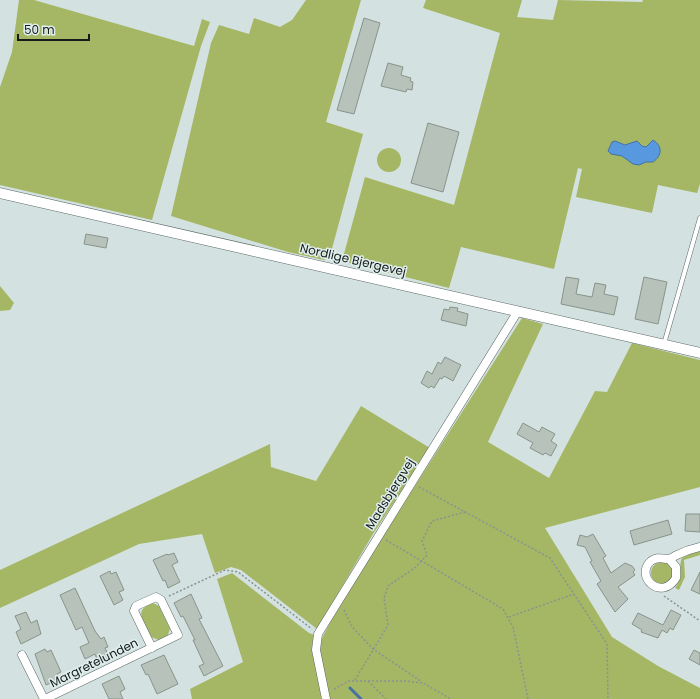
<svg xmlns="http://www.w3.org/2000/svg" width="700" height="699" viewBox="0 0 700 699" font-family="Poppins,sans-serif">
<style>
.green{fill:#a5b764}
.water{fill:#5898df;stroke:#4472a4}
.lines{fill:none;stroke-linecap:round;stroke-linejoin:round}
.stream{stroke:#4472a4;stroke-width:3}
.building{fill:#b7c2ba;stroke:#88938b}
.service-casing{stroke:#5c6967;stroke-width:5}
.minor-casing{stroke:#5c6967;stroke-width:9}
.tertiary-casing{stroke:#5c6967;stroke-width:11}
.path{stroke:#889392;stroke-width:1.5;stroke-dasharray:2 2;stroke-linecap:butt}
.service{stroke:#fff;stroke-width:4}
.minor{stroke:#fff;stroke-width:8}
.tertiary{stroke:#fff;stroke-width:10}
.labels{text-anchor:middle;stroke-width:3;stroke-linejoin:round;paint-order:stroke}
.street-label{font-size:12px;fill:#151a1a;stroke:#e0efed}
</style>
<rect width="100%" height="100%" fill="#d3e2e0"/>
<path class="green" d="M19,0H34L194,46L202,19L210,22L201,46L152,220L0,185V87L12,52Z
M306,0H361L326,122L363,134L330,256L324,260L288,252L171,216L211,43L219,25L249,34L254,18L280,27L292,20Z
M426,0H522L517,17L553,20L558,0L642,2L643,0H700V184L697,193L658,185L652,213L576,197L582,169L578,168L554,269L461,247L449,288L342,261L365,177L454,205L500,33L423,8Z
M377 160a12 12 0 1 1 24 0a12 12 0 1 1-24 0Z
M0,286L14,303L10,310L0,311Z
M522,318L543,324L488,442L549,478L595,391L607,392L632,343L700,360V487L545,528L612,637L658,666L700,688V699H192L190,689L243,662L217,579L232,573L309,633L322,638L341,602Z
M361,406L430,448L373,534L317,629L241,570L231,567L215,573L202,534L139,544L0,608V570L270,444L271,467L316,481Z
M700,551V555L684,560L685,577L679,590L675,588C686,574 677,570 682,558L690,553Z
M651 573a11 11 0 1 1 22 0a11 11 0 1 1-22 0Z
M153,603L159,606L170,629L167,637L159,640L151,637C144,622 132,610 153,603Z"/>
<path class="water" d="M653,140C663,146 662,156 653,162H646L639,165L633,164L622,156L611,154L608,151L612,142L615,141L625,145L637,141L642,146L646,147Z"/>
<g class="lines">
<path class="stream" d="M350,688L361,699"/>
</g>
<path class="building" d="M364,18L380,23L354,114L337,110Z
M388,63L403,67L401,75L411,78L410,81L413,82L412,90L407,89L406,92L381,86Z
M428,123L459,132L443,192L411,183Z
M86,234L108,238L106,248L84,244Z
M566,277L579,279L576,294L592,297L595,283L606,285L604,294L618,297L614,315L561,304Z
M644,277L667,282L658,324L635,319Z
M450,307L458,308L457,311L468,314L466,326L441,320L444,309L449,310Z
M445,357L461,365L453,381L444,376L442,379L440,378L434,388L431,386L429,388L421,383L427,371L432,374L438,362L441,364Z
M523,423L539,432L542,427L555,434L551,441L557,445L551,456L545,453L543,455L530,448L533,443L517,434Z
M686,514H700V532L685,531Z
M668,520L672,534L634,545L630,531Z
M593,534L606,556L603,558L611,573L625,563L632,566L635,570L633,572L635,575L618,587L628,599L615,612L597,584L601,581L590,562L592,561L585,547L577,545L580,535L587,537Z
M174,553L178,562L172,565L180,582L168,588L165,580L163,581L153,560L167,554L168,555Z
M110,571L111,574L116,572L124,590L119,592L123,600L114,605L100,576Z
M700,572V594L691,590Z
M75,588L95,631L101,639L104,637L108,647L105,648L109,657L98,662L95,654L85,659L80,647L89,643L82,627L76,630L60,595Z
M191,594L202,618L199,619L223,666L204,676L199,666L204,664L193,640H195L183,616L181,617L174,603Z
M671,610L681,615L673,630L670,628L667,633L662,630L658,638L641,632L642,630L632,624L638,613L663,625Z
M26,612L31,623L37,620L41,634L21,644L16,632L21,629L15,616Z
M45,649L47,652L51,650L61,672L57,674L60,679L46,685L35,654Z
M694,650L700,653V665L689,659Z
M164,655L178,684L157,694L148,674L146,675L141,665Z
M119,676L125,689L120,692L123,699H109L102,684Z"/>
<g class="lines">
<defs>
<path id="service" d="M664,344L700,218"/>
<path id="minor" d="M669,559L676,567V578C661,602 634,576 651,561C657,556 662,559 668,559C671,559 674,556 677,555C685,551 691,549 700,547
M22,655L44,699
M45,699L178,635L161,600L156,597L136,606L134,611L152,648
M326,699L316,650L318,634L518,311"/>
<path id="tertiary" d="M0,193L700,353"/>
</defs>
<use href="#service" class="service-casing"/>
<use href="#minor" class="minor-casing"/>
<use href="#tertiary" class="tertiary-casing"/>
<path class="path" d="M419,487L550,558L607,644L608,699
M386,540L503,609L513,627L528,699
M169,596L225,570L238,572L312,629
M664,596L700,621
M344,610L352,627L373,649L422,682
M509,617L574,594
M355,680L388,625L384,598L388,586L416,567L427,555L422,541L432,521L465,512
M368,681L386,699
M334,689L349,681H405L423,683L451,699"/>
<use href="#service" class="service"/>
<use href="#minor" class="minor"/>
<use href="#tertiary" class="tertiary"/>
</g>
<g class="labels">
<g class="street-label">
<text transform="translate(353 260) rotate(13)" y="4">Nordlige Bjergevej</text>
<text transform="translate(390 494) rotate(-58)" y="4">Madsbjergvej</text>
<text transform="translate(94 663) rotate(-26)" y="4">Margretelunden</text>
</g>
</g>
<path d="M18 34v6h71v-6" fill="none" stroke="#151a1a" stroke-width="2"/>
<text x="24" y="34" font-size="12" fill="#151a1a" stroke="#e0efed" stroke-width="3" paint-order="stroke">50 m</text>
</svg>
